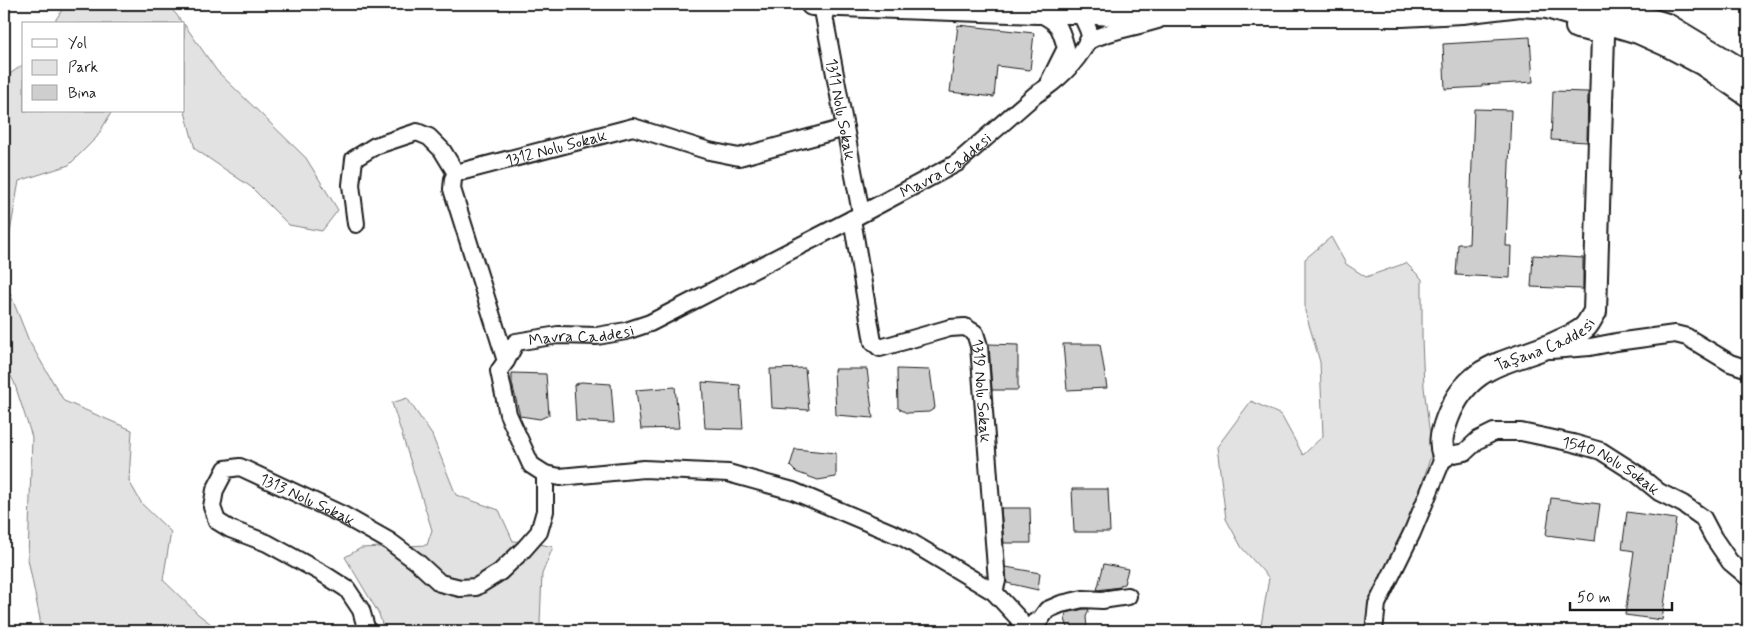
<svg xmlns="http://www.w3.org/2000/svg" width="1752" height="635" viewBox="0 0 1752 635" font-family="Mynerve,sans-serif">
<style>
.green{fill:#e2e2e2;stroke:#7f7f7f}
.building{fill:#cecece;stroke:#1c1c1c}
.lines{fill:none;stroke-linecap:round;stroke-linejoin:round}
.street-casing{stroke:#1c1c1c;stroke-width:20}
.secondary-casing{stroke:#1c1c1c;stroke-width:26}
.street{stroke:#fff;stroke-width:16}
.secondary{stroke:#fff;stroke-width:22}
.labels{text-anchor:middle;stroke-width:5;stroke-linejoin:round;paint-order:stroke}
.street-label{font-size:16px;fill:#1c1c1c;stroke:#fff}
</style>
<rect width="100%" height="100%" fill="#fff"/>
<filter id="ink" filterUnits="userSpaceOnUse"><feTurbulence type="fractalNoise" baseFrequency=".02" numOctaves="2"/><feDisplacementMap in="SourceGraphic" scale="10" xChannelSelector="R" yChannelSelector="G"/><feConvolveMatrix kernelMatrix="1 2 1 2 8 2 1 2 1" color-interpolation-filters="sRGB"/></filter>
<g filter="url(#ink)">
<path class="green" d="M66,4H166L176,14L183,24H53Z
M184,24L217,71L306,158L338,210L322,231L289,225L251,187L195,149L184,108Z
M24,64V111H112L97,137L69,165L19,181L4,267V78Z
M1331,237L1346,264L1366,277L1406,263L1422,279V338L1424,387L1432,452L1376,631H1260L1269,578L1242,548L1226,519L1217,447L1251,401L1281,415L1303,455L1323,436L1320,362L1305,311V259Z
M4,278L29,341L64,401L132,430L129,481L142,504L171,532L163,580L198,614L220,631H39L40,619L28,559L32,437L14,382L4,364Z
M407,398L432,435L456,495L499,510L513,541L531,542L553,547L542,574L540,623L546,631H384L379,614L345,557L361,548L427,545L432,530L392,403Z"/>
<path class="building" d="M958,25L1034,33L1030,70L997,66L994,97L950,92Z
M1530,37L1533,82L1482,85V87L1445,89L1443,44L1494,41V39Z
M1553,91L1588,92L1587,142L1551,140Z
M1474,109L1511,110L1506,246H1511L1510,278L1456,275L1458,244H1469Z
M1533,255L1583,258V289L1531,287Z
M989,344L1018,345V390H992Z
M1063,344H1100L1107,388L1067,390Z
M805,368L809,410L772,408L770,369Z
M834,369H867L873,418L836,415Z
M897,369L930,370L935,408L929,412L907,413L898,408Z
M512,373L546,374L549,415L540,419L520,416L512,383Z
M581,382L611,384L614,423L576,421L574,385Z
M702,382L740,385L743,429L705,428Z
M675,387L679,428L641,429L636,390Z
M795,449L836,453V477L818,480L796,472L790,466Z
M1072,489H1108L1110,532H1074Z
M1551,498L1600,504L1595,541L1546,535Z
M1001,508H1030L1031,543H1004Z
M1627,512L1676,519L1662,620L1625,615L1634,551L1622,549Z
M1104,564L1128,569L1124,584L1120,585V587L1097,590Z
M1006,567L1040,573L1038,590L1007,583Z
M1084,609H1089L1086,617L1087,629L1068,628L1065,619L1066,613Z"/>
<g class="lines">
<defs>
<g id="street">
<path id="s1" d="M822,5L861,213"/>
<path d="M1039,13C1059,23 1060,26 1066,48L1050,80"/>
<path d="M1088,41C1112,29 1133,28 1158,20"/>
<path id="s2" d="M852,219L873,342L880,348L950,328L965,327L975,333L979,346L997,581L994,592"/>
<path d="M356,224L351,185L354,159L375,146L417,132L429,137L442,150L456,173"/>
<path d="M1551,350L1590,347L1616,342L1675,334L1687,337L1730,363L1748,369"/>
<path id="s3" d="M506,361L452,189L453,179L456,173L633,127L709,151L739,157L845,128"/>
<path id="s4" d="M367,631L361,610L347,589L322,573L267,543L230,529L217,521L212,507L215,490L226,469L240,467L343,515L389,541L416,561L440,583L460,588L476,587L500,572L524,549L539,532L545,511V474"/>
<path id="s5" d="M1023,631L1019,619L994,592L904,538L793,491L728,473L644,469L560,477L545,474L531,465L508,414L499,371L506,361L516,342L558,335L597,336L626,331L650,323L852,219L957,163L1035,95C1059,80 1075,64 1088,41L1091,39C1088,27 1084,16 1074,7"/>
<path d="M1025,631L1035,622L1039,621L1047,610L1061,604L1083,599L1102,600L1128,596"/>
<path id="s6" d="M1374,631L1377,604L1412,533L1444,456L1465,452L1478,440L1494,432H1521L1573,443L1601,451L1637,474L1659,492L1683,504L1703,518L1713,537L1730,562L1748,577"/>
</g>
<g id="secondary">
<path d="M812,4L1037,12H1079L1129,15H1402L1462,12L1520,5L1547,7L1574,15L1595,19L1638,32L1667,45L1703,64L1748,95"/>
<path d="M1618,10L1667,25L1748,74"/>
<path id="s7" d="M1444,456C1439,442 1442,433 1447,419C1468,363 1506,364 1554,344C1564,339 1576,335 1584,328C1589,324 1591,317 1595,312L1603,35L1596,31L1577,27"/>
</g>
</defs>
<use href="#street" class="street-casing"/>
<use href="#secondary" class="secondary-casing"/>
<use href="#street" class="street"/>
<use href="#secondary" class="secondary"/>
</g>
</g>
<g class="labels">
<g class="street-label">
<text dy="6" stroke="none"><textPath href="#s1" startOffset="106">1311 Nolu Sokak</textPath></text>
<text dy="6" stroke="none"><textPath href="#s3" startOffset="300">1312 Nolu Sokak</textPath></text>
<text dy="6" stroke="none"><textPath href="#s5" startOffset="1148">Mavra Caddesi</textPath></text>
<text dy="6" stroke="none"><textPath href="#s5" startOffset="742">Mavra Caddesi</textPath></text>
<text dy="6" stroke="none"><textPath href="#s7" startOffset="166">Taşana Caddesi</textPath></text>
<text dy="6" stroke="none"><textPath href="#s2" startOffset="292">1319 Nolu Sokak</textPath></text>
<text dy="6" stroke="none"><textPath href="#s6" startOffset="371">1540 Nolu Sokak</textPath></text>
<text dy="6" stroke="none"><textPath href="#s4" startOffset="339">1313 Nolu Sokak</textPath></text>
</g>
</g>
<rect width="1752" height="635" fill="none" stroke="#fff" stroke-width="20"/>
<rect x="10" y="10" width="1732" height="615" fill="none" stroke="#1c1c1c" stroke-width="2" filter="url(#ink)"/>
<rect x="22" y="22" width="162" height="90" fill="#ffffff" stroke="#a4a4a4"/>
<rect x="32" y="39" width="25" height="8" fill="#ffffff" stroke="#a4a4a4"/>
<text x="68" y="48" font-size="15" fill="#1c1c1c">Yol</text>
<rect x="32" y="60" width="25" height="15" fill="#e2e2e2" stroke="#a4a4a4"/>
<text x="68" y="72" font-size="15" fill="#1c1c1c">Park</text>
<rect x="32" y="85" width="25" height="15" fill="#cecece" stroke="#a4a4a4"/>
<text x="68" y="98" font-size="15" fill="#1c1c1c">Bina</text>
<path d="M1570 602v8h102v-8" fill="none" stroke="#1c1c1c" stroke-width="2.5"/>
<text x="1577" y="602" font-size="15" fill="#1c1c1c" stroke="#ffffff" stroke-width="4" paint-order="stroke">50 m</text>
</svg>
